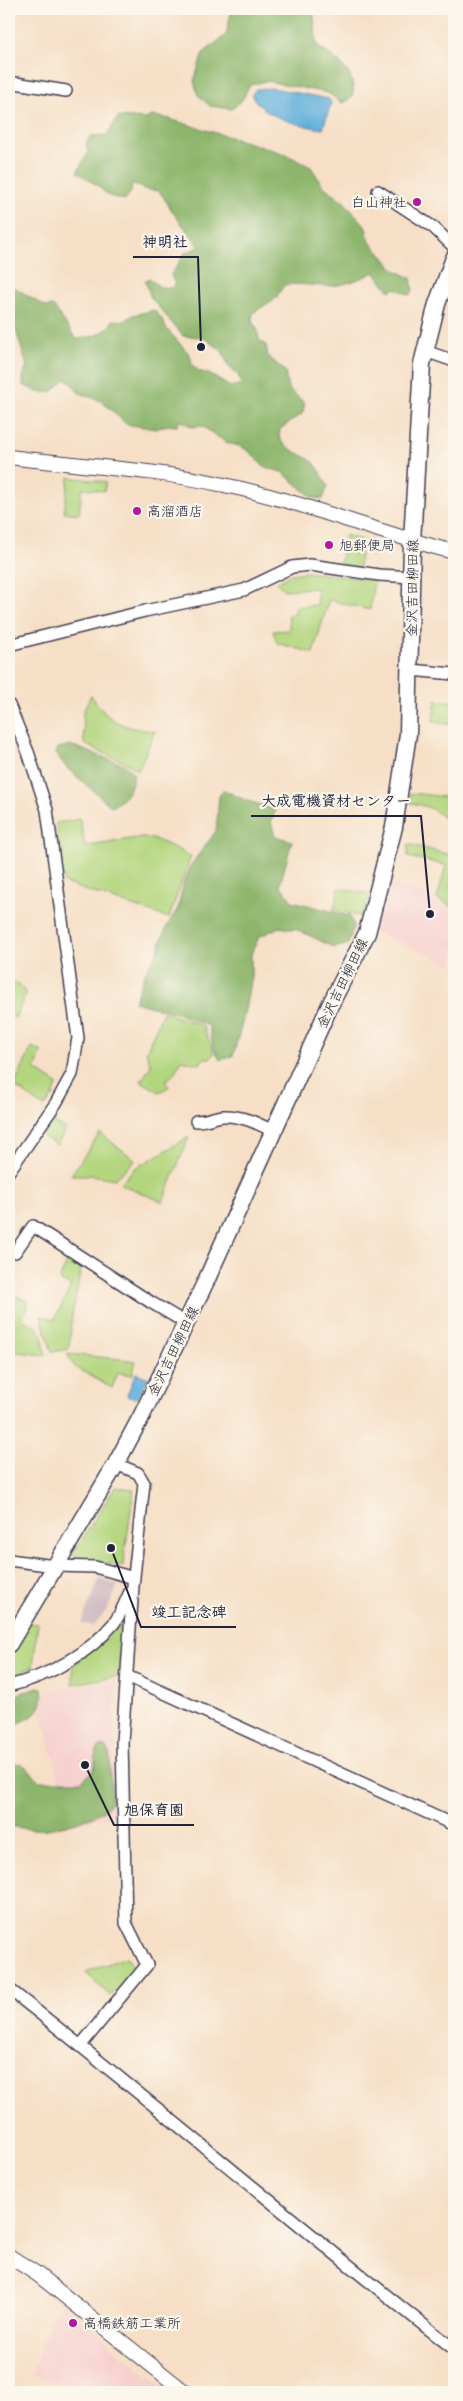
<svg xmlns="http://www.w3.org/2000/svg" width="463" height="2401" viewBox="0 0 463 2401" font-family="'Shantell Sans','Klee One',sans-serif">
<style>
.built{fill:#f7d0ce}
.industrial{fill:#d2bec4}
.green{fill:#b2d57d;stroke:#6a7c5c}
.forest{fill:#8db66c;stroke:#586c54}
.water{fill:#61afdb;stroke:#42688b}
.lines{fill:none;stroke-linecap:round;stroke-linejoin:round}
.minor-casing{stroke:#423e50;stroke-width:14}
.tertiary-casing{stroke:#423e50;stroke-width:16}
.secondary-casing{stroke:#423e50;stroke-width:19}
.minor{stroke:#fff;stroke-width:11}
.tertiary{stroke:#fff;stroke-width:14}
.secondary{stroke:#fff;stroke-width:16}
.poi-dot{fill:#b5179e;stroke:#fbf7ec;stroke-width:2}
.labels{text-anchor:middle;stroke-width:4.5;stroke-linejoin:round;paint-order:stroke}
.poi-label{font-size:14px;fill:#22223b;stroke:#fbf7ec;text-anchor:start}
.street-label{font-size:14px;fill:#22223b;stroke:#fbf7ec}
.leader{fill:none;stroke:#22223b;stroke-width:2}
.callout-dot{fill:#22223b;stroke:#fbf7ec;stroke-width:2}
.callout-label{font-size:15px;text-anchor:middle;font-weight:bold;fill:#22223b;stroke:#fbf7ec;stroke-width:4.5;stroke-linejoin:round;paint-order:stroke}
</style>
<rect width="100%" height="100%" fill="#fbf7ec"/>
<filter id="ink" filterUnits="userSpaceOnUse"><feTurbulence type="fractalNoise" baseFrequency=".02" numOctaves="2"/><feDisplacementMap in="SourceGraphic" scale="10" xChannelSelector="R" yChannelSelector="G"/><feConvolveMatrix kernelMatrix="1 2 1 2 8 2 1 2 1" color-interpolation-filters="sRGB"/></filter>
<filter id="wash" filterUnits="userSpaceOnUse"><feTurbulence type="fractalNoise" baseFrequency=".0096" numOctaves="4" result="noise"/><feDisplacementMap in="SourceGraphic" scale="20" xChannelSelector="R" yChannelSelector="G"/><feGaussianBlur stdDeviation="1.12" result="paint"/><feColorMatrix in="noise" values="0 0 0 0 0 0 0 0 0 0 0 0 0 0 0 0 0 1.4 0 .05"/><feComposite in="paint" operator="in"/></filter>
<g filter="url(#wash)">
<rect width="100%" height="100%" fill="#f6dfc6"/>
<path class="built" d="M387,883L410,888L454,911V966L374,931Z
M117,1679L114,1717L116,1814L71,1825L37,1694Z
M64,2303L122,2355L171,2392H88L31,2375L51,2317Z"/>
<path class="industrial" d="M100,1578L118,1585L108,1608L94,1626L81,1623Z"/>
<path class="green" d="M69,477L106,482L104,491L82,488L79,514L64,512Z
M345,535L361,540L359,568L340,564Z
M306,572L374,580L370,610L329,600L313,653L277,643L273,631L289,630L288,615L295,614V607L317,605V588L284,590L277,583L291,574Z
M91,695C109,723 122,728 155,731L138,771L130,765L84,744L83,712Z
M436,700L454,702V725L433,722Z
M410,793L454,798V828C438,812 434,807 410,803Z
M80,819L85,846C105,845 125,838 144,838C159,838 177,850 191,856L169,918L64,883L56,823Z
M408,844L454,856V908L437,899L446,865L408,857Z
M339,888L370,894L363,917L334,909Z
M9,980L19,984L26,994L15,1018L9,1015Z
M163,1012L203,1026L214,1053L211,1058H204L200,1064L182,1060L173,1075L165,1081L169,1087L159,1092L141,1081L151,1066L146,1052Z
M32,1047L42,1052L35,1069L57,1084L54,1095L44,1107L14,1086Z
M51,1121L66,1129L57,1145L42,1136Z
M100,1133L135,1160L115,1179L91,1175H71Z
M189,1137L163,1202L120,1184L134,1169Z
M70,1256L82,1264L72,1315L69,1349L52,1352L41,1316L55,1319L71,1286L59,1280Z
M9,1293L28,1301L23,1320C44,1328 41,1334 46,1355L9,1351Z
M67,1354L130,1360L136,1361L132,1375L118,1373L112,1388L75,1367Z
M115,1487L134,1489L123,1566L84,1560L73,1554Z
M29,1623L38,1624L33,1667L9,1677V1657Z
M119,1627L122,1628L119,1676L73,1684V1665Z
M127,1957L136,1971L110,1996L85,1972Z"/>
<path class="forest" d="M232,9H313L317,46C335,58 359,73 352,98L342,103L328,93L266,81L250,85L242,100L232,109L210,106L198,95L194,81L203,53L226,35Z
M152,116L166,118L283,153L311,167L323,186L343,201L365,225L370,242L395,270L411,278L413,290L410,295L395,288L390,291L374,272C361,279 343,286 328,286C313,286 299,283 284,285L276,298L253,313L252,322L257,328L259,340L266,345L268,356L286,372C285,392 293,391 305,404L302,414L280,429L279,437C286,451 302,453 313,462C320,469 323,478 328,486L323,499L313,498L282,472L264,467L250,452L240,446L227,443L202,426L192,427L180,420L177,426L167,425L156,429L126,424L103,402L78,392L71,382L65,379L52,392H38L23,385V377L27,366L9,308V284L46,307L53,306L76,339C91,337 106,335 113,320L125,321L133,315L154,310L162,319L166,328L190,355L192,364L199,371L211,375L230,387L242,384L238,375L229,367L222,351L203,337L183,336L151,298L145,281L149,278L160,287L173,288L175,284L171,275L185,253L200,247C192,235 182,226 175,215C169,206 165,199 159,191L144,189L132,183L131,192L125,200L109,196L98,186L77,172L88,153L86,143L91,136L107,135L118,117L146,119Z
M70,745L125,765L134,774C130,793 127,796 112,807L67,768L56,754L58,748Z
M224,790L247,801L276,809L271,822L275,836L292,841L280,885L292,901L350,916L354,926L348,944L335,948L298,930L279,927L259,937L251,954V977L244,1016L233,1056L220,1060L213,1047L209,1026L176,1013L134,1002L146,971L158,951L166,928L178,908L184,882L191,865L216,831L219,796Z
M37,1687L42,1688C46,1713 30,1720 9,1726V1698Z
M100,1746H105C112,1755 110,1765 110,1775C111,1784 114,1798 108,1806C100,1817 61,1827 47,1829C35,1830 21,1828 9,1826V1763L22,1764L40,1781H81L94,1771L96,1752Z"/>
<path class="water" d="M273,88L329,99L331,103L323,129C301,126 260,117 252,94L256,89Z
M136,1373L149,1378L138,1398L128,1397L127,1395Z"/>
</g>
<g filter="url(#ink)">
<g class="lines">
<defs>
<path id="minor" d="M9,82L66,91
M378,191L433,227L454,247
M425,351L454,361
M9,645L145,611L244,590L292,567L310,565L379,575L412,577
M410,670L454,674
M9,705L28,752L47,810L78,1038L72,1074L56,1103L9,1171
M196,1121C210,1121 211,1117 223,1116C241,1115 257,1123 273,1131
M9,1248L15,1252L33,1226L152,1303L186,1323
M9,1560L55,1566L95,1567L134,1578
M127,1676L454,1825
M9,1686C48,1676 88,1655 114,1623C121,1614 125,1602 130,1592
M9,1989C159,2107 303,2231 454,2349
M81,2045L147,1965L126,1923L122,1742L133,1586L144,1483L138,1473L116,1464"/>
<path id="tertiary" d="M9,457C80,466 154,469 224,485C302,501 377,533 454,552
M9,2256L37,2274L185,2392"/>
<path id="secondary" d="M9,1644L116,1464L142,1415L206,1281L331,1003L367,933L394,827L408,734L412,542L422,364L437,304L454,258"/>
</defs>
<use href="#minor" class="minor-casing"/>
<use href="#tertiary" class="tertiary-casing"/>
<use href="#secondary" class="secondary-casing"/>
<use href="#minor" class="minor"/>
<use href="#tertiary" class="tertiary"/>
<use href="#secondary" class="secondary"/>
</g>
</g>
<g class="poi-dot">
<circle cx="417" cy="202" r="5"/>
<circle cx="137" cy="511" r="5"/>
<circle cx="329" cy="545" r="5"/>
<circle cx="73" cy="2323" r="5"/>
</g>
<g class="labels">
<g class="poi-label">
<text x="407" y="207" text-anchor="end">白山神社</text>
<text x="147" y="516">高溜酒店</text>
<text x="339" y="550">旭郵便局</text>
<text x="83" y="2328">高橋鉄筋工業所</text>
</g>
<g class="street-label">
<text transform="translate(412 588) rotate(-89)" y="5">金沢吉田柳田線</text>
<text transform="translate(342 983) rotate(-64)" y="5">金沢吉田柳田線</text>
<text transform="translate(173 1351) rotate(-64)" y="5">金沢吉田柳田線</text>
</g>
</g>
<path class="leader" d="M201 347L198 257H133M430 914L421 816H251M111 1548L141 1627H236M85 1765L114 1825H194"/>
<g class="callout-dot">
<circle cx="201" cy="347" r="5"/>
<circle cx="430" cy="914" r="5"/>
<circle cx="111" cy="1548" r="5"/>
<circle cx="85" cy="1765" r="5"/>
</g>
<g class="callout-label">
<text x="165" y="247">神明社</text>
<text x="336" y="806">大成電機資材センター</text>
<text x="189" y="1617">竣工記念碑</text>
<text x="154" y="1815">旭保育園</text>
</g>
<rect width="463" height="2401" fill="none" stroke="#fbf7ec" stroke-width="30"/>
</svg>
